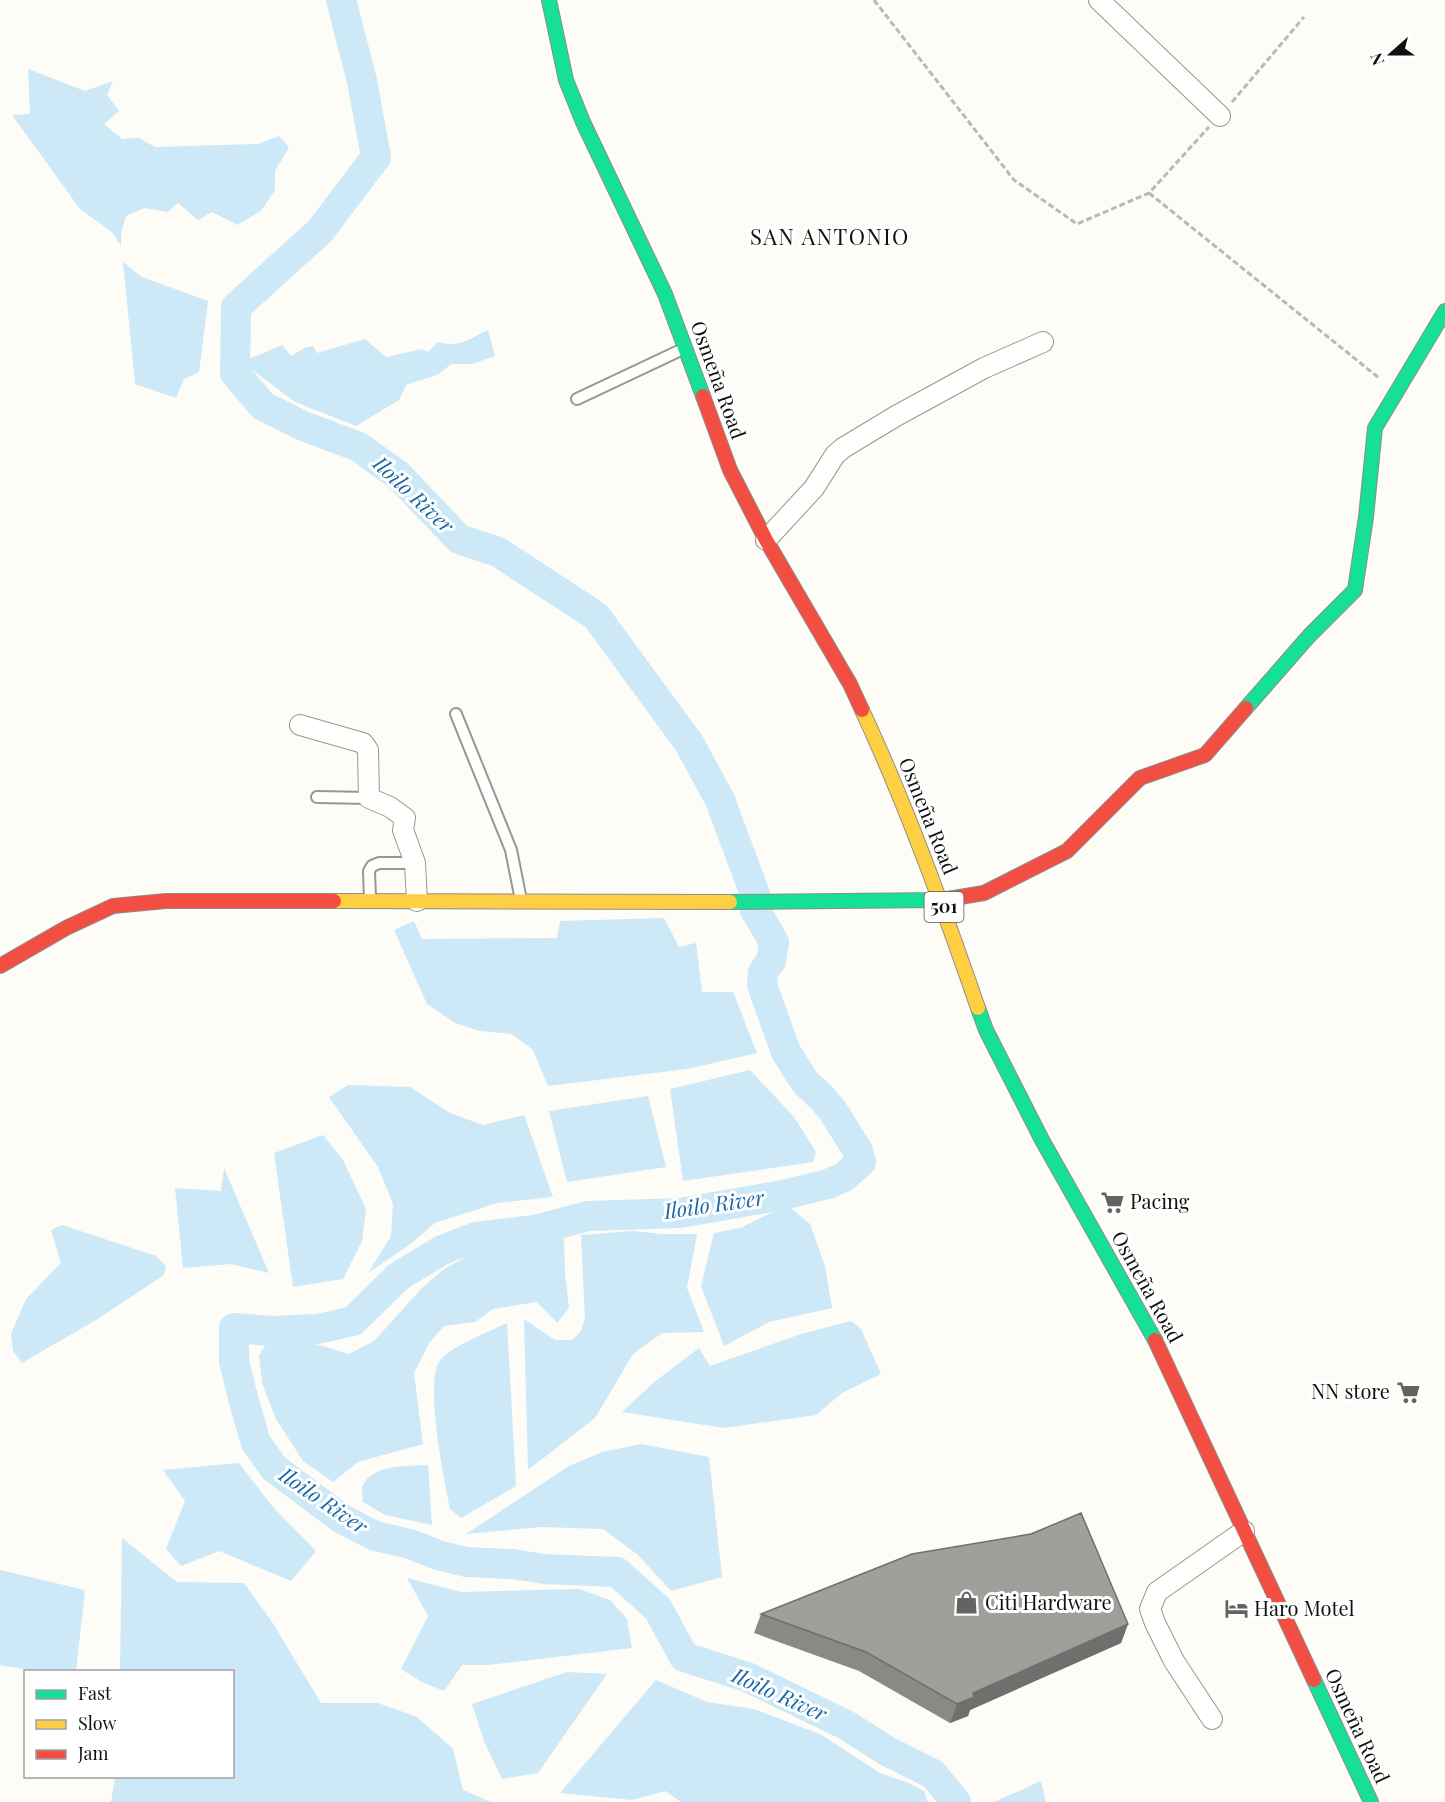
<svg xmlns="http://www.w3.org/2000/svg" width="1445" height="1802" viewBox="0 0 1445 1802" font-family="'Playfair Display',serif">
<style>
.water{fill:#cde8f7}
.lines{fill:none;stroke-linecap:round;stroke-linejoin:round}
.river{stroke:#cde8f7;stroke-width:30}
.lane-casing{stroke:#979795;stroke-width:14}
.street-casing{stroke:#979795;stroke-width:22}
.fast-casing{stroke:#8e8d8b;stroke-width:16}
.slow-casing{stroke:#8e8d8b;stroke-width:16}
.jam-casing{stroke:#8e8d8b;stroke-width:16}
.path{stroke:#b9b9b8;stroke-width:3;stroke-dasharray:6 3;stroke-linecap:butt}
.lane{stroke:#fffffe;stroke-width:10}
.street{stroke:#fffffe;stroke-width:20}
.fast{stroke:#16e098;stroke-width:14}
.slow{stroke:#ffcf43;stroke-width:14}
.jam{stroke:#f24e42;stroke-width:14}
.wall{fill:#8a8986}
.shaded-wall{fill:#716f6d}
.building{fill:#a19f9c;stroke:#716f6d;stroke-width:1.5}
.labels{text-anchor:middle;stroke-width:6;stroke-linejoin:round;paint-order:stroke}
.shield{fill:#fff;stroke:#585858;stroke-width:1.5}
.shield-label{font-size:18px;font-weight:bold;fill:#111}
.street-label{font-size:20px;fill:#111;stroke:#fff}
.poi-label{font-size:20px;fill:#111;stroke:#fff;text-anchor:start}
.water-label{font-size:21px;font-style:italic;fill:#1768a6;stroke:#fff}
.quarter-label{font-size:22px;letter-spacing:1.5px;fill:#111;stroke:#fff}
</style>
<rect width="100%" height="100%" fill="#fdfcf7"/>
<path class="water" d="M28,69L85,91L113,81L107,95L119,111L104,124L122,139L139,138L155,147L258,144L279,136L289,147L275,171V190L261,211L237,225L212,212L198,220L178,203L168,212L144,208L126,216L121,233V246L112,232L80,209L12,115L30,114Z
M123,262L142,277L208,301L199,372L184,379L176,398L135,384Z
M488,330L495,356L472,364H451L439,374L406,385L399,400L356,426L295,402L250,368L249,359L282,345L291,356L304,348L313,346L317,353L365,339L386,357L422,349L428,352L438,342C461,348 468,339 488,330Z
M664,918L679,947L696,943L702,992H733L757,1053L687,1069L548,1086L533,1050L512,1034L480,1031L455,1023L427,1004L394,930L414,921L422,939L557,938L560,921Z
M750,1070L794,1117L816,1152L813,1162L683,1181L670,1089Z
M348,1085L410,1087L450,1113L483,1125L524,1115L553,1197L497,1203L435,1223L409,1245L368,1273L391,1236L393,1204L378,1167L329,1097Z
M648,1096L666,1167L567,1182L549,1111Z
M323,1135L343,1160L366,1209L362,1241L343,1279L293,1287L274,1153Z
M224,1168L269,1273L231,1264L183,1268L175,1188L221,1191Z
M787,1205L810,1224L825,1266L832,1308L769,1322L724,1346L701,1286L714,1233L740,1228Z
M62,1225L156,1256L166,1266L164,1275L96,1320L22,1363L13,1351L11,1334L26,1299L61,1263L51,1230Z
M633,1231L662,1234H697L687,1288L704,1332L662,1333L633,1354L595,1418L528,1470L524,1319L555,1340H572L581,1331L585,1318L581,1235Z
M564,1238L565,1273L569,1308L557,1323L537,1302L493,1309L475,1322L444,1326L429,1343L414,1373L423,1444L358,1462L333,1482L303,1461L276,1419L262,1383L259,1355L265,1346L316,1344L349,1354L374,1341L422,1288L444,1269L468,1256L498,1245L521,1247Z
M851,1321L861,1329L881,1374L842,1393L816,1415L724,1428L622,1412L653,1383L699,1348L710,1366L801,1334Z
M507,1323L516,1486L461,1518L450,1509C444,1478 425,1388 439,1362C448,1347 491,1331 507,1323Z
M641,1444L709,1457L722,1577L671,1591L638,1555L603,1529L541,1527L466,1534L569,1466L602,1452Z
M239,1463L272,1506L316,1551L291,1581L219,1551L181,1566L166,1549L185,1501L163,1470Z
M428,1465L432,1525L385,1515L363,1502C363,1497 361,1491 362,1487C371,1464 408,1466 428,1465Z
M122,1538L177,1582L244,1583L272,1622L321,1703H378L417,1717L453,1749L463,1790L491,1802H111L115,1777L232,1776V1672L120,1671Z
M0,1570L85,1590L76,1671H35L0,1665Z
M407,1578L461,1592L579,1589L610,1600L627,1619L632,1648L488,1665H462L444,1691L422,1682L401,1669L428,1616Z
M567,1672L607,1674L538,1773L502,1779L484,1741L472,1704Z
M656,1680L707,1702L754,1709L820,1734L880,1773L909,1783L924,1791L928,1802H681L665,1791L632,1800L560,1793Z
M1041,1781L1046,1802H994Z"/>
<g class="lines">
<path class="river" d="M341,0L362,81L376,157L320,231L236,307L235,373L263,406L301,425L359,447L398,475L459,539L498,552L596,616L689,743L720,800L755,894
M755,910L774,942L771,961L763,972L762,985L786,1052L805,1082L822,1098L833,1111L858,1151L861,1162L844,1177L828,1184L783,1195L680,1213L588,1216L535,1230L476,1237L442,1250L399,1276L353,1321L318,1329L271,1331L234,1328V1361L243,1398L256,1443L274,1468L342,1519L375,1536L410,1544L438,1555L466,1562L512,1564L544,1569L617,1572L658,1609L684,1657L747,1677L846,1725L887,1751L933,1774L956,1802"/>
<defs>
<path id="lane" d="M577,399L683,349
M456,714L511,850L521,900
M317,797L369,798
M370,899L369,871L372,866L379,863H415"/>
<path id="street" d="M1099,0L1220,116
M766,540L814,488L835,455L843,448L896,416L984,368L1043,342
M300,725L363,743L368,750L369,798L390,807L405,818L403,830L415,863L417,901
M1212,1719L1174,1661L1155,1623L1150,1609L1157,1592L1244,1531"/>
<path id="fast" d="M549,0L566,80L583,122L665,294L703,396
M1246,708L1309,636L1355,590L1366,517L1375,428L1445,311
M730,902L941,900L960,897
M978,1008L986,1030L1042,1140L1155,1340
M1314,1680L1371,1802"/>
<path id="slow" d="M862,710C907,807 943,907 978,1008
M334,901L730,902"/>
<path id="jam" d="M703,396L730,470L766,540L850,684L862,710
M960,897L984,893L1067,851L1140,778L1205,755L1246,708
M0,966L66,928L113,906L166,901H334
M1155,1340L1314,1680"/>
</defs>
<use href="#lane" class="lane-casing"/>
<use href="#street" class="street-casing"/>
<use href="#fast" class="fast-casing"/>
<use href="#slow" class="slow-casing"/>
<use href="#jam" class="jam-casing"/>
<path class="path" d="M874,0L1014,180L1077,224L1149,193L1209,127
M1232,102L1304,17
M1149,193L1379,378"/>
<use href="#lane" class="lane"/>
<use href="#street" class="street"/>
<use href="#fast" class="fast"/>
<use href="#slow" class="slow"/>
<use href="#jam" class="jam"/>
</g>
<path class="wall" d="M761,1614L1128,1624L1121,1643L970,1710L968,1716L950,1723L859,1671L754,1633Z"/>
<path class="shaded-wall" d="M1128,1624L1121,1643L970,1710L968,1716L950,1723L957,1704L973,1693Z"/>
<path class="building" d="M1081,1513L1128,1624L973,1693L974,1697L957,1704L866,1652L761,1614L912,1554L1031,1534Z"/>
<defs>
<symbol id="supermarket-bare" viewBox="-9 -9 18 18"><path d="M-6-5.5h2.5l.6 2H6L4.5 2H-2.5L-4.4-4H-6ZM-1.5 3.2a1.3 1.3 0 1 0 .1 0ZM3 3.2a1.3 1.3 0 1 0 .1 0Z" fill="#646362" stroke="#fff" stroke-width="2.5" paint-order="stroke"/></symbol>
<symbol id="shop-bare" viewBox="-9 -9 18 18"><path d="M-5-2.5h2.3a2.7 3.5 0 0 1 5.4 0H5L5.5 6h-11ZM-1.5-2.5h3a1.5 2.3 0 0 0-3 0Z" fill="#646362" stroke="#fff" stroke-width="2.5" paint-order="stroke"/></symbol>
<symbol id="hotel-bare" viewBox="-9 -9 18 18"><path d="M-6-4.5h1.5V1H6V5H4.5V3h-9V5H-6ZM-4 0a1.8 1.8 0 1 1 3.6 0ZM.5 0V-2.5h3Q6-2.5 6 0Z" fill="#646362" stroke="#fff" stroke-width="2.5" paint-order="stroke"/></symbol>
</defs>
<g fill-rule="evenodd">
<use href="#supermarket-bare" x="1096" y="1186" width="33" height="33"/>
<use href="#supermarket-bare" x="1392" y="1376" width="33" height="33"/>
<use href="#shop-bare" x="950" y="1586" width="33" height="33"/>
<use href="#hotel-bare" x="1220" y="1592" width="33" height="33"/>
</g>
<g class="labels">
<rect class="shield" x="924.5" y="892" width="39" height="30" rx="4.5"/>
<g class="shield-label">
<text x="944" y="913">501</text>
</g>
<g class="street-label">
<text transform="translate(718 380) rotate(70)" y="7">Osmeña Road</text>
<text transform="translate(928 816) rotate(68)" y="7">Osmeña Road</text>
<text transform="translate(1147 1287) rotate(61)" y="7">Osmeña Road</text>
<text transform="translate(1357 1726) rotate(65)" y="7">Osmeña Road</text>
</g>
<g class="poi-label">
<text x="1130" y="1209">Pacing</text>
<text x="1390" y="1399" text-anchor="end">NN store</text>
<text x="985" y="1610">Citi Hardware</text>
<text x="1254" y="1616">Haro Motel</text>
</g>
<g class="water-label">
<text transform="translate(413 495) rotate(43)" y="7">Iloilo River</text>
<text transform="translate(714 1205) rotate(-8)" y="7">Iloilo River</text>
<text transform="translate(323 1501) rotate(34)" y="7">Iloilo River</text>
<text transform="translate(779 1695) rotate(24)" y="7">Iloilo River</text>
</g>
<g class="quarter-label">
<text x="830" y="245">SAN ANTONIO</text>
</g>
</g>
<rect x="24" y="1670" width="210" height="108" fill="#ffffff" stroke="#a0a0a0" stroke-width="1.5"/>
<rect x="36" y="1690" width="30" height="9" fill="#16e098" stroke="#a0a0a0" stroke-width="1.5"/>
<text x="78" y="1700" font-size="18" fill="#111111">Fast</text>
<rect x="36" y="1720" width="30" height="9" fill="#ffcf43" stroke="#a0a0a0" stroke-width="1.5"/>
<text x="78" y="1730" font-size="18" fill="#111111">Slow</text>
<rect x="36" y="1750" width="30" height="9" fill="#f24e42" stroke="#a0a0a0" stroke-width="1.5"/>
<text x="78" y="1760" font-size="18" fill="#111111">Jam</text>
<g transform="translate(1391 54) rotate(249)" stroke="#ffffff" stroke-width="4.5" paint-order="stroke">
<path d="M0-4.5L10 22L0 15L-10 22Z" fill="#111111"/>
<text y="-9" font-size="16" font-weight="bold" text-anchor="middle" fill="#111111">N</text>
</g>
</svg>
